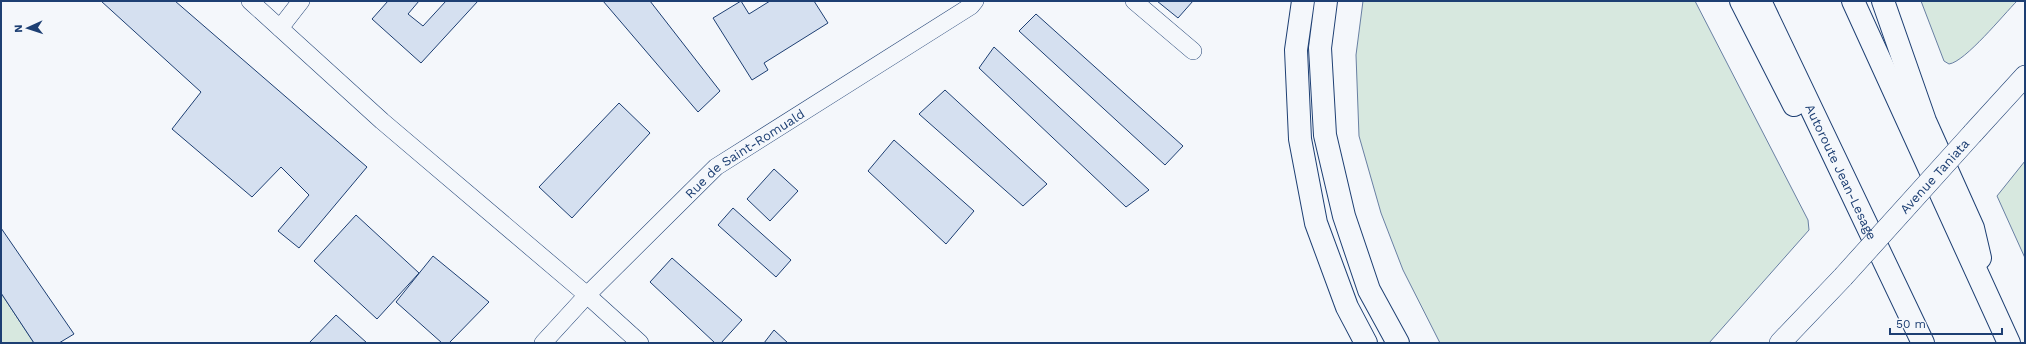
<svg xmlns="http://www.w3.org/2000/svg" width="2026" height="344" viewBox="0 0 2026 344" font-family="'Work Sans',sans-serif">
<style>
.green{fill:#d7e8df;stroke:#687fa3}
.building{fill:#d5e0f0;stroke:#1d3f73}
.lines{fill:none;stroke-linecap:round;stroke-linejoin:round}
.minor-casing{stroke:#1d3f73;stroke-width:18}
.major-casing{stroke:#1d3f73;stroke-width:22}
.highway-casing{stroke:#1d3f73;stroke-width:24}
.minor{stroke:#f4f7fb;stroke-width:17}
.major{stroke:#f4f7fb;stroke-width:21}
.highway{stroke:#f4f7fb;stroke-width:22}
.major-bridge-casing{stroke:#1d3f73;stroke-width:22;stroke-linecap:butt}
.major-bridge{stroke:#f4f7fb;stroke-width:21}
.labels{text-anchor:middle;stroke-width:3;stroke-linejoin:round;paint-order:stroke}
.street-label{font-size:13px;fill:#1d3f73;stroke:#f4f7fb}
</style>
<rect width="100%" height="100%" fill="#f4f7fb"/>
<path class="green" d="M1363,1H1695L1808,220L1809,230L1709,343H1440L1403,270L1381,213L1359,136L1356,55Z
M1921,1H2017C2004,14 1965,62 1949,64L1944,61Z
M2025,161V258L1997,196Z
M1,293L34,343H1Z"/>
<path class="building" d="M101,1H175L367,167L299,248L278,231L309,195L281,167L252,197L172,129L201,92Z
M388,1H419L408,14L423,26L446,1H478L421,63L372,19Z
M603,1H650L720,91L698,112Z
M741,1L749,14L770,1H814L828,23L764,63L768,70L752,80L713,18Z
M1157,1H1193L1178,18Z
M1036,14L1183,146L1165,165L1019,31Z
M994,47L1149,190L1126,207L979,68Z
M945,90L1047,184L1023,206L919,114Z
M619,103L650,133L572,218L539,187Z
M894,140L974,211L946,244L868,171Z
M774,169L798,191L770,221L747,199Z
M733,208L791,260L776,277L718,225Z
M356,215L419,273L377,319L314,261Z
M1,228L74,334L59,343H34L1,293Z
M433,256L489,302L449,343H442L396,302Z
M672,258L742,320L721,343H715L650,282Z
M336,315L367,343H309Z
M774,330L788,343H764Z"/>
<g class="lines">
<defs>
<g id="minor">
<path d="M250,1L382,121L587,295L640,343"/>
<path d="M1134,1L1193,51"/>
<path d="M280,28L301,1"/>
<path id="s1" d="M543,343L587,295L716,167L971,6L975,1"/>
</g>
<path id="major" d="M1973,133L2025,76
M1780,343L1843,277"/>
<g id="highway">
<path d="M1303,1L1296,50L1300,139L1316,223L1347,307L1366,343"/>
<path d="M1326,1L1320,48L1325,135L1344,216L1369,290L1398,343"/>
<path d="M1741,1L1794,105"/>
<path id="s2" d="M1760,1L1923,343"/>
<path d="M1853,1L2009,343"/>
<path d="M1883,1L1925,121L1973,228L1980,258"/>
</g>
</defs>
<use href="#minor" class="minor-casing"/>
<use href="#major" class="major-casing"/>
<use href="#highway" class="highway-casing"/>
<use href="#minor" class="minor"/>
<use href="#major" class="major"/>
<use href="#highway" class="highway"/>
<defs>
<g id="major-bridge">
<path id="s3" d="M1843,277L1973,133"/>
</g>
</defs>
<use href="#major-bridge" class="major-bridge-casing"/>
<use href="#major-bridge" class="major-bridge"/>
</g>
<g class="labels">
<g class="street-label">
<text dy="5" stroke="none"><textPath href="#s1" startOffset="278">Rue de Saint-Romuald</textPath></text>
<text dy="5" stroke="none"><textPath href="#s2" startOffset="189">Autoroute Jean-Lesage</textPath></text>
<text dy="5" stroke="none"><textPath href="#s3" startOffset="136">Avenue Taniata</textPath></text>
</g>
</g>
<rect width="2026" height="344" fill="none" stroke="#1d3f73" stroke-width="4"/>
<g transform="translate(28 28) rotate(267)" stroke="#f4f7fb" stroke-width="3" paint-order="stroke">
<path d="M0-3L7 15L0 10L-7 15Z" fill="#1d3f73"/>
<text y="-6" font-size="11" font-weight="bold" text-anchor="middle" fill="#1d3f73">N</text>
</g>
<path d="M1890 328v6h112v-6" fill="none" stroke="#1d3f73" stroke-width="2"/>
<text x="1896" y="328" font-size="12" fill="#1d3f73" stroke="#f4f7fb" stroke-width="3" paint-order="stroke">50 m</text>
</svg>
